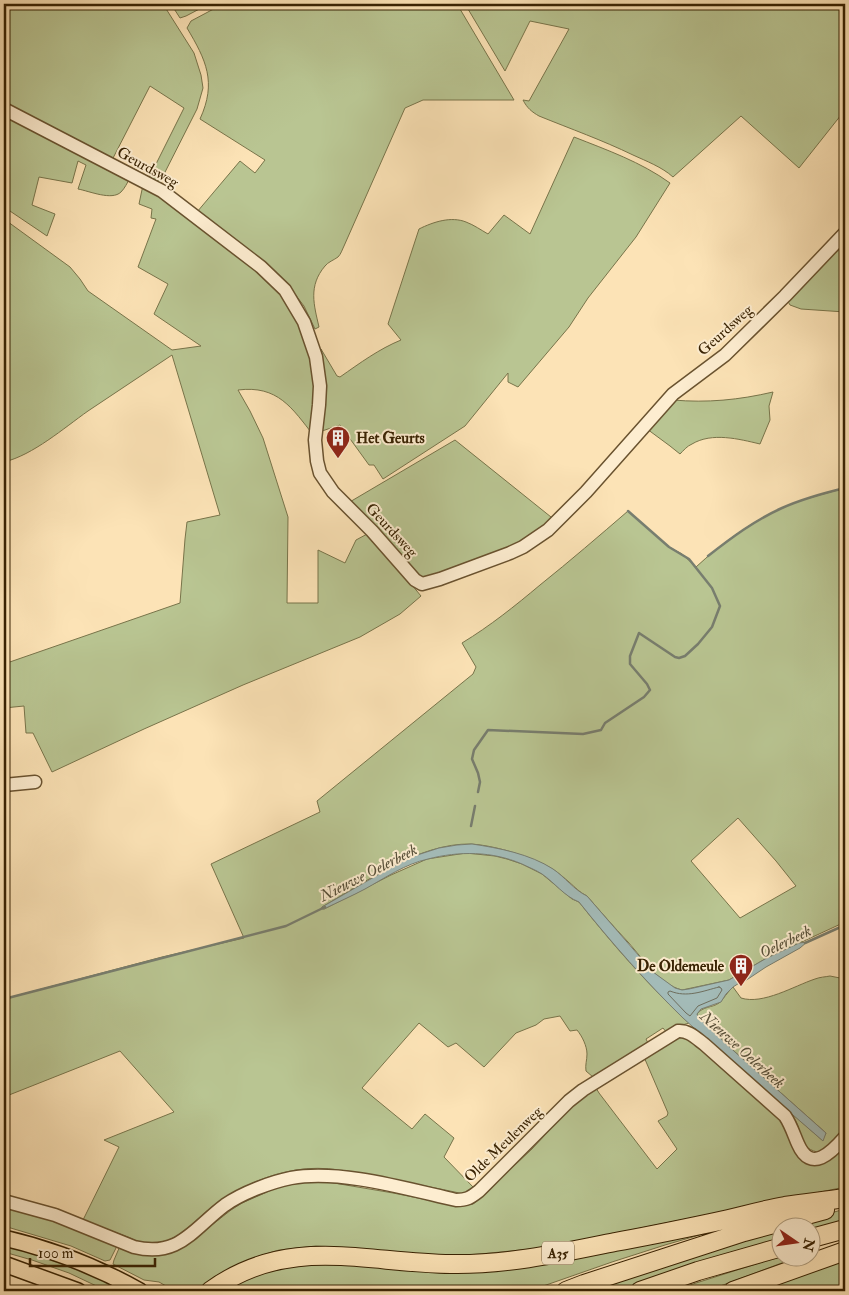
<svg xmlns="http://www.w3.org/2000/svg" width="849" height="1295" viewBox="0 0 849 1295" font-family="'IM FELL Double Pica',serif">
<style>
.green{fill:#b9c592;stroke:#78744a;fill-rule:evenodd}
.water{fill:#a3bbb8;stroke:#787e6f}
.lines{fill:none;stroke-linecap:round;stroke-linejoin:round}
.shore{stroke:#6e6e5d;stroke-width:1}
.stream{stroke:#787e6f;stroke-width:2.5}
.minor-casing{stroke:#69522f;stroke-width:15}
.major-casing{stroke:#382202;stroke-width:18}
.highway-casing{stroke:#382202;stroke-width:20}
.minor{stroke:#fdedd0;stroke-width:12}
.major{stroke:#fce3b6;stroke-width:15}
.highway{stroke:#fce3b6;stroke-width:18}
.labels{text-anchor:middle;stroke-width:4;stroke-linejoin:round;paint-order:stroke}
.shield{fill:#fdedd0;stroke:#735f40;stroke-width:1}
.shield-label{font-size:14px;font-weight:bold;fill:#382202}
.street-label{font-size:15px;fill:#382202;stroke:#fdedd0}
.poi-label{font-size:15px;font-weight:bold;fill:#382202;stroke:#fdedd0;text-anchor:start}
.water-label{font-size:16px;font-style:italic;fill:#585039;stroke:#fdedd0}
</style>
<rect width="100%" height="100%" fill="#fce3b6"/>
<filter id="stains"><feTurbulence type="fractalNoise" baseFrequency=".004" numOctaves="4"/><feColorMatrix values="0 0 0 0 .2 0 0 0 0 .09 0 0 0 0 .02 0 0 0 .5 -.17"/></filter>
<radialGradient id="worn" r=".72"><stop offset=".6" stop-color="#630" stop-opacity="0"/><stop offset="1" stop-color="#630" stop-opacity=".3"/></radialGradient>
<path class="green" d="M4,4H163L194,53L201,75L203,88L197,109L158,186L148,180L184,108L150,86L111,162L4,107Z
M171,4H209L186,16L180,18Z
M223,4H457L514,100H423L405,108L344,246C342,250 341,254 338,257C334,260 328,262 325,266C308,286 314,305 319,327L315,329L304,306L294,293L197,212L240,161L255,173L265,160L200,119C217,82 206,60 187,28L191,21Z
M465,4H845V110L799,168L741,116L673,177C662,167 646,161 633,155C602,140 571,129 539,116C532,112 527,108 523,100L529,101L569,29L530,21L505,71Z
M4,114L130,178C127,183 125,188 121,192C112,201 89,191 78,189L86,165L78,161L72,183L39,177L32,205L55,214L47,236L4,207Z
M574,137C607,150 641,162 670,183L636,237L588,298L569,327L518,387L508,382V373L465,426L383,479L374,465H369L340,425L322,431C324,403 326,377 321,349L337,376L340,377C360,363 379,349 401,340L388,324L419,229C433,222 451,216 466,222C474,225 481,230 488,234L504,215L530,234Z
M143,185L261,269L289,299L315,359L314,436C292,408 278,385 238,390L250,411L263,438L288,517L287,603H318V550L345,563L356,540L369,533L421,596L400,614L360,637L243,685L144,729L52,772L33,733H26L24,706L4,708V664L180,603L185,539L187,522L220,515L172,355C144,374 116,392 88,411C64,428 33,455 4,462V219L70,267L80,279L88,291L172,350L201,346L154,314L168,284L138,267L156,219L151,218L152,209L139,204Z
M845,237V312L801,309L790,305L786,298Z
M773,392L769,406L770,420L760,444C739,439 712,432 692,444C687,446 683,451 680,454L670,446L647,429L673,400C707,403 739,400 773,392Z
M455,440L556,521L531,538L425,581L416,577L348,503Z
M845,488V922L765,959L729,980L682,990C659,984 644,960 628,942C614,927 600,911 587,896C579,892 575,887 569,882C560,874 551,867 541,863C522,854 491,845 471,844C419,843 366,882 322,907V908L324,909L391,875L427,859L466,853L495,856L507,859L522,864L542,874L572,899L579,902C613,945 649,986 689,1023L679,1026L667,1033L663,1028L646,1039L649,1045L593,1077L586,1071C585,1065 587,1060 587,1054C587,1046 582,1036 577,1030L570,1031L560,1016L544,1019L536,1025L516,1033L484,1067L456,1043L448,1047L419,1023L362,1088L412,1129L425,1114L454,1138L444,1157L474,1188L464,1194C437,1188 410,1183 382,1178C354,1172 325,1165 296,1170C269,1174 243,1186 220,1201C196,1216 176,1250 143,1243C137,1242 131,1238 125,1236C111,1231 97,1225 83,1220L119,1147L104,1140L174,1112L120,1051L4,1097V999L162,957L244,938L211,864L320,812L317,801L473,674L476,667L462,643C490,626 515,606 540,585C570,561 599,536 628,511L669,547L682,554L696,567C722,543 751,522 782,508C802,499 824,494 845,488ZM738,818L776,861L796,886L740,918L691,861Z
M830,976L845,979V1128L838,1141L821,1153C797,1148 804,1136 795,1120C793,1116 790,1113 788,1110L822,1140L826,1133L735,1052L698,1016L697,1014C703,1006 712,1008 719,1003C722,1001 729,990 733,987L741,998C763,1005 794,986 815,979C820,977 825,977 830,976Z
M683,1033L786,1122L810,1163L819,1165L826,1162L845,1143V1187L541,1248L480,1254L449,1256L384,1252L335,1247L316,1246L279,1250L259,1256L239,1264L216,1276L195,1291H168L166,1286L159,1282L144,1280L113,1264L114,1260L120,1246L133,1249L194,1239L231,1210L242,1203L276,1188L307,1181L328,1182L393,1193L458,1206L473,1204L489,1191L500,1179L532,1149L569,1109L596,1088L599,1093L657,1169L677,1149L658,1121L667,1116L668,1113L644,1057Z
M4,1205L66,1225L117,1246L110,1260L105,1261L71,1246L4,1226Z
M845,1209V1222L812,1231V1228H782L781,1240L687,1268L619,1291H585L773,1229Z
M734,1225L665,1245L612,1262L529,1291H222L247,1277L308,1261L408,1266Z
M4,1241L35,1249L134,1291H107L69,1273L32,1260L4,1252Z
M845,1255V1291H743Z
M781,1256L782,1258H795L707,1291H671Z"/>
<path class="water" d="M472,844C499,848 530,854 553,869C565,877 574,890 587,896L653,972L675,988L682,990L689,989L729,980L765,959L799,943L807,942L800,948L766,967L745,981L744,980L733,987L726,994L721,1002L701,1009L697,1014L698,1017L735,1052L826,1133L823,1141C776,1100 728,1060 683,1018C646,982 611,942 579,902C564,896 555,883 542,874C536,870 528,867 522,864C492,851 459,851 428,859C405,864 385,878 365,889C352,896 338,902 324,909H322V907L395,865L411,857L439,848L457,845Z"/>
<g class="lines">
<path class="shore" d="M719,987L721,988L722,990L717,998L698,1006L690,1016L686,1013L668,994V992L670,991C687,998 703,991 719,987Z"/>
<path class="stream" d="M708,556C731,538 755,520 782,508C802,499 824,493 845,488
M478,792L480,782L478,773L472,759L474,750L488,730L583,734L601,730L605,723L644,697L650,690L647,684L630,664V656L639,633L675,657L679,658L685,656L698,644L712,627L720,606L712,588L689,559L669,547L628,511
M471,826L475,806
M805,943L845,925
M4,999L286,926L325,907"/>
<defs>
<path id="minor" d="M4,109L162,191L261,267L285,290L304,322L316,357L320,386L319,405L315,440L317,461L320,473L333,492L372,531L415,580L422,584L440,579L510,553L523,547L548,530L586,492L673,394L725,355L785,296L845,233
M4,785L35,782
M4,1201L55,1215L134,1247C179,1258 193,1229 225,1205C242,1193 271,1182 291,1178C340,1169 407,1189 456,1200C467,1200 470,1198 479,1191L569,1101L583,1090L678,1031C688,1030 696,1038 704,1044L785,1116C791,1125 794,1135 798,1144C811,1174 832,1152 845,1137"/>
<path id="major" d="M4,1238C52,1249 97,1267 140,1291
M4,1264L78,1291"/>
<path id="highway" d="M812,1238L845,1229
M210,1291C289,1234 363,1263 451,1264C507,1265 561,1253 615,1242C649,1236 682,1229 715,1222C739,1217 762,1210 785,1206C805,1203 825,1201 845,1198
M566,1291L584,1284L744,1232L825,1210
M640,1291L698,1271L782,1247
M733,1291L845,1251"/>
</defs>
<use href="#minor" class="minor-casing"/>
<use href="#major" class="major-casing"/>
<use href="#highway" class="highway-casing"/>
<use href="#minor" class="minor"/>
<use href="#major" class="major"/>
<use href="#highway" class="highway"/>
</g>
<defs>
<symbol id="building-pin" viewBox="-11 -11 22 30"><path d="M0 17L-7.5 6A9.5 9.5 0 1 1 7.5 6Z" fill="#8f2418" stroke="#fdedd0"/><path d="M-4-6H4V6H1V3H-1V6H-4ZM-2.5-4.3h1.7v1.8h-1.7ZM.8-4.3h1.7v1.8H.8ZM-2.5-1h1.7V.8h-1.7ZM.8-1h1.7V.8H.8Z" fill="#fff"/></symbol>
</defs>
<g fill-rule="evenodd">
<use href="#building-pin" x="324" y="424" width="28" height="38"/>
<use href="#building-pin" x="727" y="952" width="28" height="38"/>
</g>
<g class="labels">
<rect class="shield" x="542" y="1241.5" width="32" height="23" rx="4"/>
<g class="shield-label">
<text x="558" y="1258">A35</text>
</g>
<g class="street-label">
<text transform="translate(148 167) rotate(29)" y="5">Geurdsweg</text>
<text transform="translate(725 330) rotate(-42)" y="5">Geurdsweg</text>
<text transform="translate(392 530) rotate(47)" y="5">Geurdsweg</text>
<text transform="translate(503 1144) rotate(-44)" y="5">Olde Meulenweg</text>
</g>
<g class="poi-label">
<text x="356" y="443">Het Geurts</text>
<text x="724" y="971" text-anchor="end">De Oldemeule</text>
</g>
<g class="water-label">
<text transform="translate(368 872) rotate(-27)" y="6">Nieuwe Oelerbeek</text>
<text transform="translate(785 941) rotate(-26)" y="6">Oelerbeek</text>
<text transform="translate(743 1049) rotate(42)" y="6">Nieuwe Oelerbeek</text>
</g>
</g>
<rect width="849" height="1295" fill="none" stroke="#fce3b6" stroke-width="20"/>
<rect x="5" y="5" width="839" height="1285" fill="none" stroke="#382202" stroke-width="2.5"/>
<rect x="10" y="10" width="829" height="1275" fill="none" stroke="#382202"/>
<g transform="translate(796 1242) rotate(103)"><circle r="24" fill="#fdedd0" stroke="#ae9c7e"/>
<path d="M0-4L9 19L0 12L-9 19Z" fill="#8f2418"/>
<text y="-8" font-size="14" font-weight="bold" text-anchor="middle" fill="#382202">N</text>
</g>
<path d="M30 1258v8h125v-8" fill="none" stroke="#382202" stroke-width="2.5"/>
<text x="38" y="1258" font-size="15" fill="#382202" stroke="#fdedd0" stroke-width="4" paint-order="stroke">100 m</text>
<rect width="100%" height="100%" filter="url(#stains)"/>
<rect width="100%" height="100%" fill="url(#worn)"/>
</svg>
